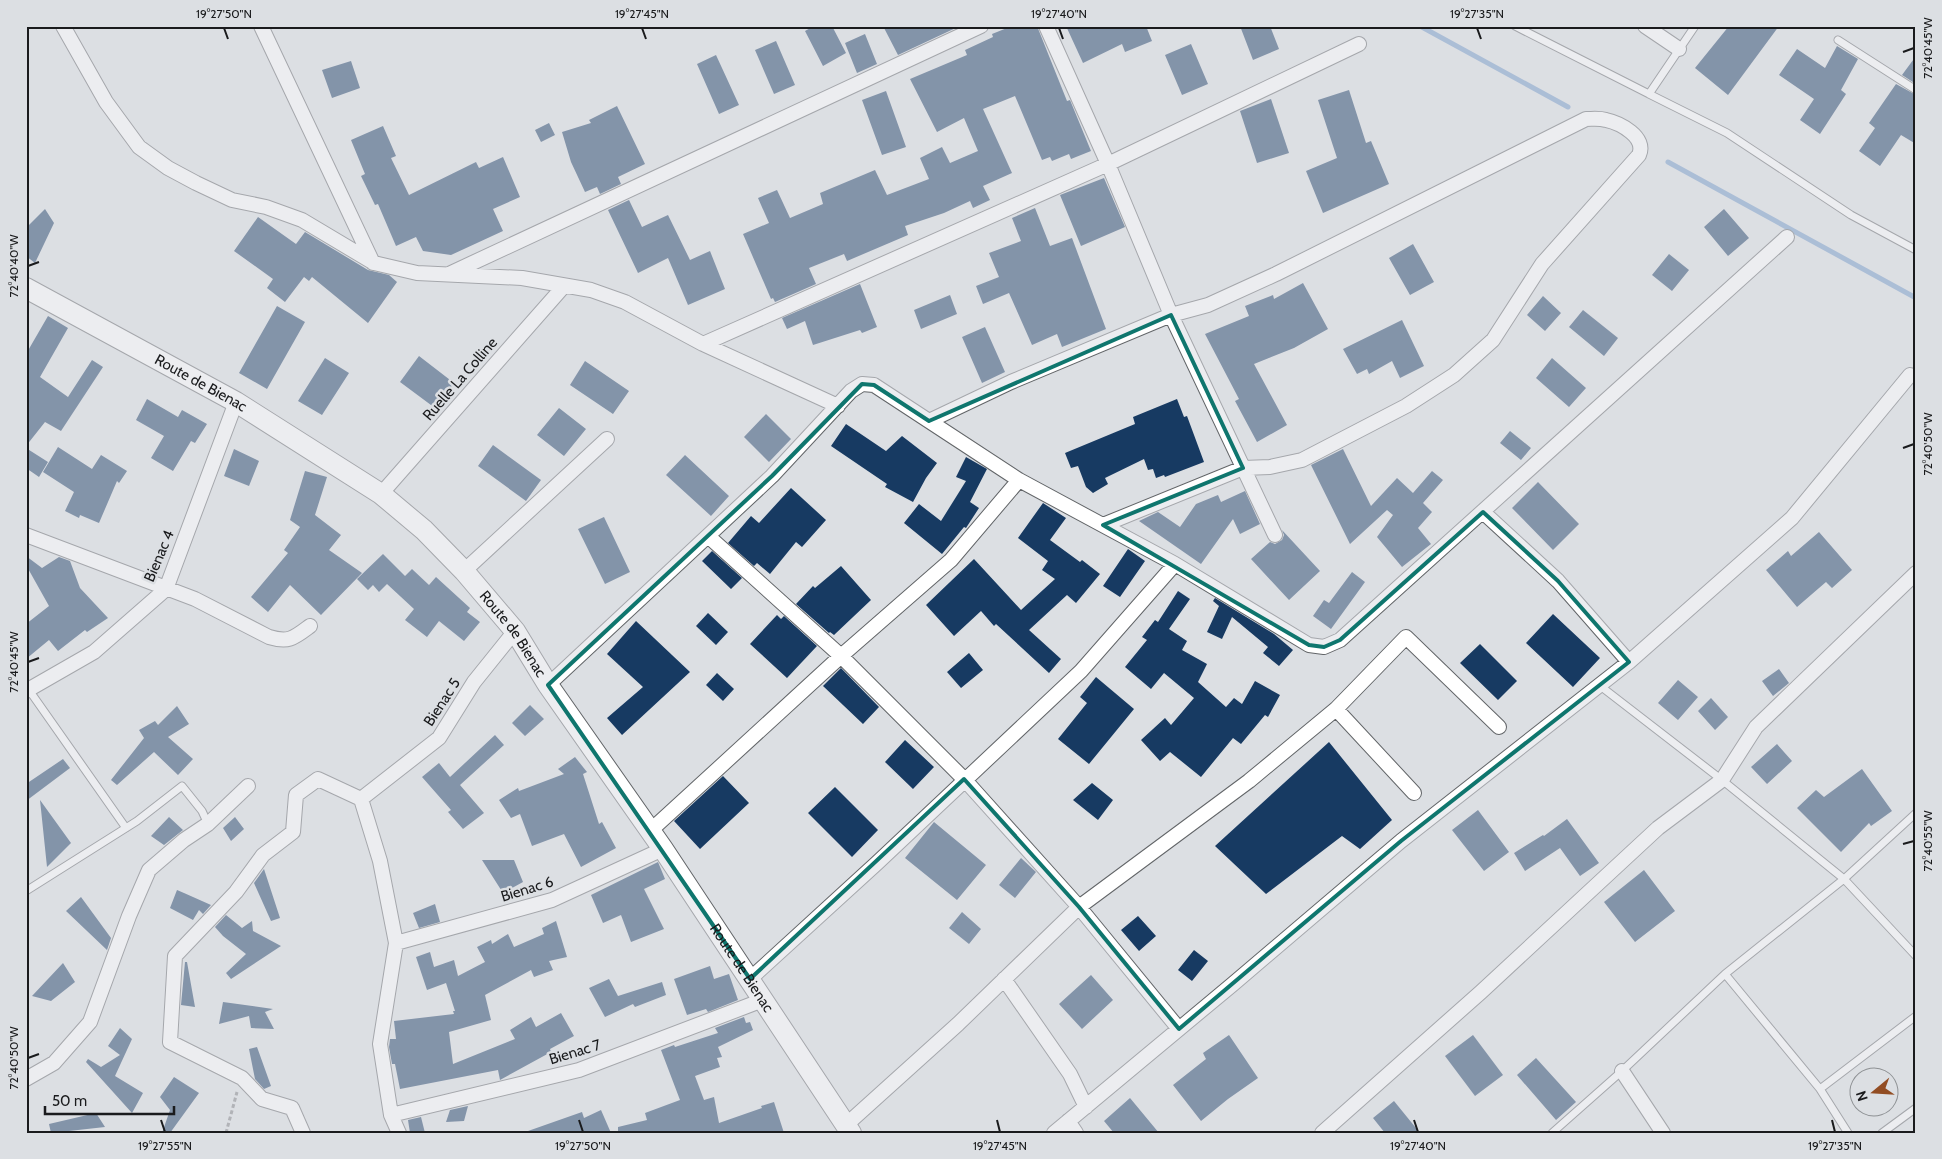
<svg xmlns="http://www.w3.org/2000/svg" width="1942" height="1159" viewBox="0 0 1942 1159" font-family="Cabin,sans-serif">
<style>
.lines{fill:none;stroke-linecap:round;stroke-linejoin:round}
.stream{stroke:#7097c5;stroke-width:5}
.building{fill:#173a62}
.lane-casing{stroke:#626568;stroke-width:9}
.street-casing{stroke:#626568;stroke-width:16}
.secondary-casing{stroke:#626568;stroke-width:22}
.path{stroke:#7c7e81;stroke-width:3;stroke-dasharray:4 2.5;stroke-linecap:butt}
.lane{stroke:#fff;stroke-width:7}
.street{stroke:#fff;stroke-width:14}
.secondary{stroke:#fff;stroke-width:20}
.marked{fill:none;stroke:#0f766e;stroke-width:4;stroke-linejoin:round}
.ticks{fill:none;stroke:#1a1b1d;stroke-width:2}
.labels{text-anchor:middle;stroke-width:5;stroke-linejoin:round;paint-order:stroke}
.street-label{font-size:15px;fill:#1a1b1d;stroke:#dcdfe3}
.neatline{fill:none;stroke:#1a1b1d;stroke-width:2}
.ticks-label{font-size:12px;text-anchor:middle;fill:#1a1b1d}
</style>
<rect width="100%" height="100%" fill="#dcdfe3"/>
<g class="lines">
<path class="stream" d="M1420,26L1568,107
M1668,162L1916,298"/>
</g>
<path class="building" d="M814,26H832L846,53L823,66L805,31Z
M883,26H960L898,55Z
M1012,26H1037L1067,101L1070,100L1091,151L1071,159L1069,154L1052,161L1050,157L1042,160L1015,96L983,109L1012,173L983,186L990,200L973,208L970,201L944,213L905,226L908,235L847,261L844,254L809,268L816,284L775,302L773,298L771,299L743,234L769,223L758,198L777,190L790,218L823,204L820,193L875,170L887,195L929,179L920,158L942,147L950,163L978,151L964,118L937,132L910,79L967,55L965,50L993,37L992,34Z
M1066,26H1146L1152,41L1125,52L1122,44L1083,63Z
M1240,26H1270L1279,49L1253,60Z
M1729,26H1779L1728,95L1695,68Z
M865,34L877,64L857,73L845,43Z
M776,41L795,85L774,94L755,50Z
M1191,44L1208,84L1182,95L1165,55Z
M1837,46L1858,59L1841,90L1846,94L1820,134L1800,120L1814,99L1779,75L1797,49L1825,68Z
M716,55L739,105L719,114L697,64Z
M1916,56V84L1902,75Z
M351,61L360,88L332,98L322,70Z
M1896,84L1916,95V144L1901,135L1880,166L1859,151L1875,128L1869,123Z
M1349,90L1366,143L1371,141L1389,184L1323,213L1306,171L1337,158L1318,100Z
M886,91L906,147L882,155L862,100Z
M1271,99L1289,153L1257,163L1240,111Z
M617,106L645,164L618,177L621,184L600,194L597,187L585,192L571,162L562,132L591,123L589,120Z
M549,123L555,135L541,142L535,130Z
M383,126L396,156L391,158L409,195L476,162L479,168L503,157L520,197L493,209L503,231L451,255L423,251L416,237L396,246L378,204L375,205L361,176L365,174L351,140Z
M1104,178L1125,227L1081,246L1060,195Z
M629,200L642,227L668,215L690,260L710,251L725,289L688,305L668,258L638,273L608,210Z
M1035,208L1050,246L1072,238L1106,329L1062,347L1057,334L1032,345L1009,293L983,304L976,286L999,277L989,253L1021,241L1012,218Z
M45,209L54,223L35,263L26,256V228Z
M1724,209L1749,238L1728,256L1704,227Z
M258,217L296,244L305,232L368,270L389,275L397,282L368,323L312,277L309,281L304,277L285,302L267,288L273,279L234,251Z
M1413,244L1434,282L1410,295L1389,258Z
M1669,254L1689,270L1672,291L1652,275Z
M1303,283L1328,329L1294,348L1254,364L1287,425L1257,442L1235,401L1239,399L1205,334L1249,316L1245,306L1273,295L1274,299Z
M860,284L877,327L862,333L860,330L813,345L805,321L787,329L782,318Z
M950,295L957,314L921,329L914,310Z
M1543,296L1561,313L1545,331L1527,315Z
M277,306L305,322L267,389L239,373Z
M1583,310L1618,338L1604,356L1569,327Z
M48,316L68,328L40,377L68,397L92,360L103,367L61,431L45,422L26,446V354Z
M1402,320L1424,366L1400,378L1392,361L1369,374L1367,369L1357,374L1343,349Z
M985,327L1005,372L982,383L962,337Z
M419,356L454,383L435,408L400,382Z
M325,358L349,373L322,415L298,401Z
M1552,358L1586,388L1569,407L1536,378Z
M585,361L629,391L613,414L570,385Z
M147,399L178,417L182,410L207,424L195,443L191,441L173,471L151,458L164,436L136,420Z
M1177,399L1184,417L1187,416L1204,462L1165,477L1164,475L1156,478L1153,469L1148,470L1144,459L1105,478L1108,484L1093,493L1086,487L1078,466L1071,468L1065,453L1135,424L1133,417Z
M559,408L586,429L564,456L537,435Z
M766,414L791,439L769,462L744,437Z
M846,424L886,451L902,436L937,463L926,478L913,502L885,487L887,484L831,446Z
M1510,431L1531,448L1521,460L1500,443Z
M493,445L541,480L526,501L478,466Z
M58,447L92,469L101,455L127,471L119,483L117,481L99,523L80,515L79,518L65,511L74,492L43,472Z
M26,448L48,462L39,477L26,468Z
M234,449L259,461L249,486L224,476Z
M1343,449L1371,506L1397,478L1413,493L1432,471L1443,480L1423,503L1432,512L1418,528L1431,544L1402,567L1377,537L1393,515L1387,510L1350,544L1311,465Z
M685,455L729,496L711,516L666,475Z
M966,457L987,469L970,502L979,508L966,528L964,527L942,554L904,523L919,504L941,521L966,481L956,477Z
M305,471L327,477L315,515L341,535L329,550L362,573L321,615L290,585L268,612L251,597L288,553L284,550L300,527L290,520Z
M1538,482L1579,524L1553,550L1512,508Z
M791,488L826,520L802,547L796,542L770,574L757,563L754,566L728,543L751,516L759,523Z
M1245,491L1260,524L1240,534L1233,519L1201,564L1139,521L1158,512L1180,527L1196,504L1218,495L1221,502Z
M1043,503L1066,518L1050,540L1080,562L1082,560L1100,574L1076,603L1067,595L1029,630L1061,659L1049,673L996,624L994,626L981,611L954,636L926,605L974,559L1021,610L1055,579L1042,570L1048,561L1018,538Z
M604,517L630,572L605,584L578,529Z
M1282,530L1320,571L1289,600L1251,559L1270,542L1275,544L1282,540L1284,535Z
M1819,532L1852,570L1832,588L1826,582L1797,607L1766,570L1788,551L1791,556Z
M1128,549L1145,561L1120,597L1103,586Z
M712,551L742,578L731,589L702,561Z
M383,554L405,576L412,569L429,585L436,577L470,608L467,612L480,622L464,641L439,621L427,637L405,620L414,609L387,584L379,592L373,585L368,590L357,579Z
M26,556L42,568L59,557L70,561L80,588L108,618L87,632L85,630L58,651L49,640L26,659V624L49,606L26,565Z
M841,566L871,600L834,635L830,632L829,633L796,604L813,586L815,588Z
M1352,572L1365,582L1331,629L1313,616L1324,600L1329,603Z
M1178,591L1190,599L1169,629L1187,641L1182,650L1207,664L1198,682L1226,707L1234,698L1242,704L1255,681L1280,695L1268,717L1265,715L1241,744L1233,738L1201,777L1170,752L1160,761L1141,740L1165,718L1171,725L1194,698L1164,673L1151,689L1125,667L1147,640L1142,637L1155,620L1158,622Z
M1215,598L1274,634L1293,650L1279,666L1263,653L1268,647L1232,617L1222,639L1207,632L1219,606L1213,601Z
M708,613L728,632L716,645L696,626Z
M1553,614L1600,658L1573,687L1526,643Z
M777,615L781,619L784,616L817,646L787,678L750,644Z
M636,621L690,672L622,735L607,718L643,687L607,654Z
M1480,644L1517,681L1498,700L1460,663Z
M969,653L983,670L961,688L947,672Z
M841,668L879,707L863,724L823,686Z
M1779,669L1789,683L1773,696L1762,681Z
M717,673L734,689L723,701L706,685Z
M1096,677L1134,709L1089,764L1058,739L1087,703L1080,697Z
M1678,680L1698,697L1678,720L1658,703Z
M1711,698L1728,717L1715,730L1698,711Z
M530,705L544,719L525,736L512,723Z
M177,706L189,724L168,737L193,759L178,775L154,752L117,785L111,780L144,738L139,730L155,721L158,725Z
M495,735L504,745L460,785L484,813L463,829L448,812L451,810L422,777L439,763L450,777Z
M905,740L934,767L913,789L885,762Z
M1329,742L1392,820L1360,849L1342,836L1266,894L1215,846Z
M1777,744L1792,761L1767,784L1751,767Z
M575,757L587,772L583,774L599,824L602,822L616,848L581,867L564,834L532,846L520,814L511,818L499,800L518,788L519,791L564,774L558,769Z
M63,759L70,768L26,801V784Z
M1862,769L1892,811L1871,826L1869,823L1841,852L1797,808L1816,790L1824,797Z
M723,776L749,803L700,849L674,821Z
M1092,783L1113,800L1098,820L1073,800Z
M835,787L878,830L852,857L808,813Z
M40,800L71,843L47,867Z
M1478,810L1509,852L1484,871L1452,830Z
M169,817L183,830L164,845L151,836Z
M235,817L244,829L231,841L223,828Z
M1567,819L1599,863L1580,876L1560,848L1525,871L1514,853L1543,835L1544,836Z
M934,822L986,865L957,900L905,858Z
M1021,858L1036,872L1015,898L999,885Z
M482,860H514L523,882L503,893Z
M658,862L665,879L644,889L664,929L631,942L621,915L603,923L591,895Z
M264,869L280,918L271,921L254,883Z
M1644,870L1675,911L1635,942L1604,902Z
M177,890L184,893L211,905L203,914L199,910L193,920L170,908Z
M81,897L111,938L107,950L66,911Z
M435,904L440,922L419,928L413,913Z
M962,912L981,929L969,944L949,928Z
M226,915L242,928L252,921L253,931L281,946L231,979L226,973L246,954L223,936L215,927Z
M1138,916L1156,936L1139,951L1121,930Z
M556,921L567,957L549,961L553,970L534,977L531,970L485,995L491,1020L449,1032L453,1064L515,1039L510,1030L531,1017L536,1027L561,1013L574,1036L550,1049L551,1052L500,1080L498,1070L400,1089L395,1064H392L389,1047L390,1039H396L394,1021L454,1014L453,1011H455L446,983L427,990L416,957L430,952L434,967L454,960L458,976L485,962L477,947L491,940L492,944L508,934L514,947L544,934L542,928Z
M1194,950L1208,961L1192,981L1178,970Z
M185,962H187L195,1007L181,1005Z
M63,963L75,982L51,1001L32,996Z
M710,966L714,979L729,974L738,1000L708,1012L706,1009L687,1015L674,979Z
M1091,975L1113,1000L1082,1029L1059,1004Z
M609,979L618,996L662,982L666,995L635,1007L633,1004L605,1017L589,988Z
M223,1002L273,1009L265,1012L274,1029L251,1028L249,1016L219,1024Z
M744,1017L746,1023L750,1022L753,1030L718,1047L722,1057L717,1058L720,1067L695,1076L704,1100L714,1097L719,1123L762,1108L761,1106L774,1102L784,1133H618V1127L647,1120L645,1113L680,1100L661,1050L674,1045L675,1047L718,1033L715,1028Z
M120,1028L132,1039L115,1076L143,1093L132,1113L86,1062L88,1059L101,1067L120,1055L108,1046Z
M1229,1035L1258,1078L1228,1099L1201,1121L1173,1085L1206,1059L1203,1053Z
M1473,1035L1503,1075L1475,1096L1445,1056Z
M257,1047L271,1086L264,1089L255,1079L249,1049Z
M1536,1058L1576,1102L1556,1120L1517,1075Z
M174,1077L199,1093L170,1133H162L170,1110L160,1097Z
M1130,1098L1159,1133H1114L1104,1121Z
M1394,1101L1420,1133H1385L1373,1118Z
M468,1106L464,1121L446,1122L450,1110Z
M601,1110L611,1133H529L528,1131L582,1112L584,1118Z
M96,1113L105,1127L51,1133L49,1124Z
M421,1117L425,1133H410L408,1120Z"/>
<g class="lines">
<defs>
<path id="lane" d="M1515,26L1649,94
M1695,26L1649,94L1727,133L1851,215L1916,250
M1838,40L1916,90
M1599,685L1722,780L1844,879L1916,956
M29,690L126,828
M26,891L137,821L182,786L202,811L208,824
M1725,974L1820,1089L1848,1133
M1820,1089L1916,1016
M1552,1133L1622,1071L1725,974L1844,879L1916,813
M1882,1133L1916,1108"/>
<path id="street" d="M63,26L106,102L139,147L168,168L196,183L232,200L266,207L302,220L374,263L417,273L522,278L591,290L625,302L703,344L838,406
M261,26L373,263
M1046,26L1108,164L1171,315L1275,535
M1645,26L1679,49
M451,273L981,26
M703,344L1108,164L1359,44
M929,421L1011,382L1171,315L1208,305L1276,274L1586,119C1593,119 1599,118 1606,120C1620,123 1647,137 1639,155L1542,264L1493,340L1454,375L1406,406L1302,460L1270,467L1243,468L1103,525
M381,494L564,286
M1483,512L1558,581L1629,662
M26,535L195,599L269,637C289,643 294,638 310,626
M708,536L841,656L964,779L1079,907L1179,1029
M464,571L607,439
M548,685L772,476L851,391L862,384L874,385L1019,480
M26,691L94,652L166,589L236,402
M1336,709L1414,793
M361,799L439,738L474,682L515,631
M649,832L841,656L951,560L1019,480L1175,564L1309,645L1324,647L1340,640L1787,237
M396,943L552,900L663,849
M750,979L877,863L1081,671L1175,564
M1004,979L1070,1074L1086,1107
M1622,1071L1663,1133
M26,1079L54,1063L90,1022L129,916L149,870L184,840L208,824L248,786
M391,1115L579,1070L763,1000
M1068,1121L1076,1133
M846,1125L958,1024L1079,907L1249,781L1336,709L1406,637L1499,727
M303,1133L292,1108L262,1099L242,1078L170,1042L175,956L236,892L263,855L293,832L296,795L318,779L361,799L380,861L396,943L380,1044L391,1115L399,1133
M1054,1133L1233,984L1401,841L1629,662L1792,518L1910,375
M1322,1133L1481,992L1658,828L1722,780L1756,727L1916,573"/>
<g id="secondary">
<path id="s1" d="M26,288L236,402L381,494L424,530L464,571L515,631L548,685L663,849L851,1133"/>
</g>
</defs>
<use href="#lane" class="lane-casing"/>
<use href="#street" class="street-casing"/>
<use href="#secondary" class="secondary-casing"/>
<path class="path" d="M226,1133L237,1092"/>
<use href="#lane" class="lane"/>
<use href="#street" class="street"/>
<use href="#secondary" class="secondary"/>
</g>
<path d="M0 0H1942V1159H0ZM1171,315L1243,468L1103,525L1309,645L1324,647L1340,640L1483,512L1558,581L1629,662L1401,841L1179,1029L1079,907L964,779L750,979L548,685L772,476L862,384L874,385L929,421Z" fill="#dcdfe3" fill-opacity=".55" fill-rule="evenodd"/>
<path class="marked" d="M1171,315L1243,468L1103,525L1309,645L1324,647L1340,640L1483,512L1558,581L1629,662L1401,841L1179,1029L1079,907L964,779L750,979L548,685L772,476L862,384L874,385L929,421Z"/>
<path class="ticks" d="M224,28L228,39M642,28L646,39M1059,28L1063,39M1477,28L1481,39M1903,52L1914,48M28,266L39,262M1903,448L1914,444M28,662L39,658M1903,844L1914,841M28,1058L39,1054M161,1120L165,1132M579,1120L583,1132M997,1120L1000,1132M1414,1120L1418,1132M1832,1120L1835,1132"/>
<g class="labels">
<g class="street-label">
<text transform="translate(460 379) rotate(-49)" y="5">Ruelle La Colline</text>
<text dy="5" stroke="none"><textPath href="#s1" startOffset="199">Route de Bienac</textPath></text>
<text transform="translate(159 556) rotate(-67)" y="5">Bienac 4</text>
<text dy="5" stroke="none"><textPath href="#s1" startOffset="604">Route de Bienac</textPath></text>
<text transform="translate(442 702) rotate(-57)" y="5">Bienac 5</text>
<text transform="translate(527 889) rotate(-17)" y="5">Bienac 6</text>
<text dy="5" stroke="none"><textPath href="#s1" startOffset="1009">Route de Bienac</textPath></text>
<text transform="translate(575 1052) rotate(-17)" y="5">Bienac 7</text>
</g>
</g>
<rect width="1942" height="1159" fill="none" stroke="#dcdfe3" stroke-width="55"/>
<g transform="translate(1874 1092) rotate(252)"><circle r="24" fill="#dcdfe3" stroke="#8e9194"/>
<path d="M0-4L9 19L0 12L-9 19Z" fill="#924d23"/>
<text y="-8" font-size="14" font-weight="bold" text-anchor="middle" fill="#1a1b1d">N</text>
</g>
<path d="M45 1106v8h129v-8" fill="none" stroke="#1a1b1d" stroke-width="2.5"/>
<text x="52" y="1106" font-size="15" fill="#1a1b1d" stroke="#dcdfe3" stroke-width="4" paint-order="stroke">50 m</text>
<rect x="28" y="28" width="1886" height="1104" class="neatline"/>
<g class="ticks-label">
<text x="224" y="18">19°27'50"N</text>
<text x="642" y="18">19°27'45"N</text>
<text x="1059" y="18">19°27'40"N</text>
<text x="1477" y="18">19°27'35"N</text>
<text transform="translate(1928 48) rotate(-90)" y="4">72°40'45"W</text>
<text transform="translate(14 266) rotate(-90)" y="4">72°40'40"W</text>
<text transform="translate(1928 444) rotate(-90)" y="4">72°40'50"W</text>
<text transform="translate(14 662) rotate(-90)" y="4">72°40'45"W</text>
<text transform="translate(1928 841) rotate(-90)" y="4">72°40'55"W</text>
<text transform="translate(14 1058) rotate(-90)" y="4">72°40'50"W</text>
<text x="165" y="1150">19°27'55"N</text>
<text x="583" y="1150">19°27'50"N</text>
<text x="1000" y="1150">19°27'45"N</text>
<text x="1418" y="1150">19°27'40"N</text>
<text x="1835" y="1150">19°27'35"N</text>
</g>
</svg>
